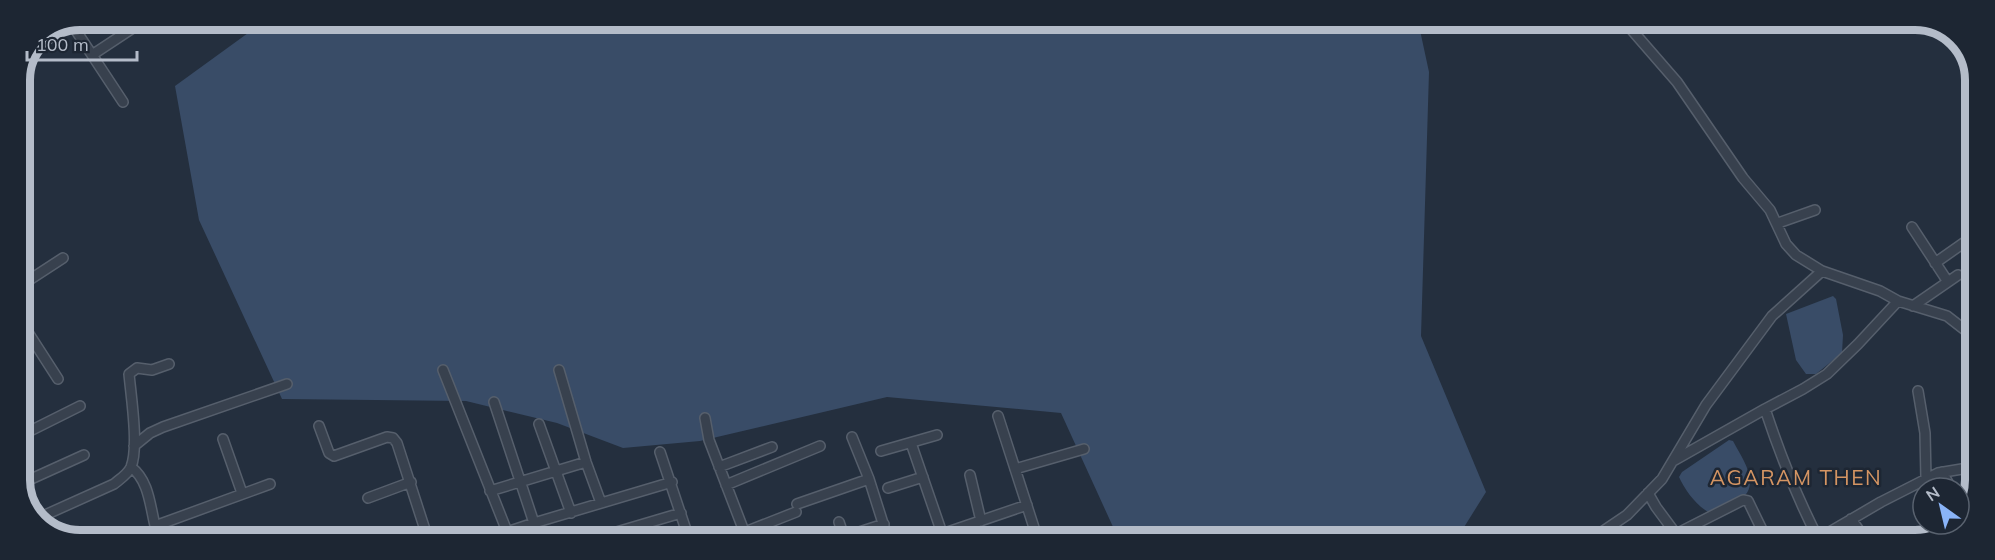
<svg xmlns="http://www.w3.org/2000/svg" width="1995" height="560" viewBox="0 0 1995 560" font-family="Mulish,sans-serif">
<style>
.water{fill:#394c67}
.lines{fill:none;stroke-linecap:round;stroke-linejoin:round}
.minor-casing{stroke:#565f6c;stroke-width:12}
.minor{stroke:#38414e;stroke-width:9}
.labels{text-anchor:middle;stroke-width:5;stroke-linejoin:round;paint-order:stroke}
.quarter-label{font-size:21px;letter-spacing:1.5px;fill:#d59563;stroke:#1d2633}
.rim{fill:none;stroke:#b4bcc9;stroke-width:8}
</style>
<rect width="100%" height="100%" fill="#242f3e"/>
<path class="water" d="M266,20L1418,21L1429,72L1421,336L1486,492L1456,540H1119L1061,413L887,397L700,441L623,448L557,423L466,401L282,399L199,220L175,86Z
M1833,296L1836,299L1843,335L1842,353L1816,374H1806L1796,360L1786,314Z
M1729,440L1733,441C1743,460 1763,486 1738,501L1708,512C1695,504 1685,490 1679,477L1682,472Z"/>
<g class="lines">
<defs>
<path id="minor" d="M213,20L219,28
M1624,21L1677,82L1743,178L1770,210L1786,244L1796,255L1822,271L1880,291L1898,301L1947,316L1974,337
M71,23L123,102
M92,55L145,20
M1778,223L1815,210
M1912,227L1948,282
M1935,263L1975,235
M20,286L63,258
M1913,306L1958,275
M20,320L58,379
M443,370L510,539
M559,370L586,462L601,503
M1918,391L1925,433L1926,479
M494,402L534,523L672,482
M1765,409C1780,454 1797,498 1819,540
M998,416L1038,540
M705,418L709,440L747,539
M539,424L571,513
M319,426L329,453L334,456L387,437L393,438L397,443L428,539
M20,436L80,406
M852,437L869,479L888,539
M223,439L242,493
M911,443L944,539
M134,446L150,433L163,427L287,384
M881,451L937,435
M660,452L689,539
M1673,461L1765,409L1803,389L1827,374L1858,344L1898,301
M131,467C151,482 150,511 157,533L144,539
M719,467L772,447
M1015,469L1084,449
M1942,472L1951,488
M970,475L981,521
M20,484L84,455
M726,485L820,446
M888,488L923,477
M490,491L586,462
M1648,493L1656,507L1676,534L1743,500L1748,501L1767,540
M368,498L411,482
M1959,503L1962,509
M797,504L869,479
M1851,519L1866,540
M34,520L114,484C120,479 128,474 131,467C139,447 131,396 129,374L137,368L152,370L169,364
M839,522L844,537L884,524
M155,526L270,484
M507,532L534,523
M745,532L796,512
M942,534L1027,505
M1273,535L1275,540
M402,539L425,531
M593,539L681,513
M1590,540L1627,515L1662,479L1706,405L1772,316L1822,271
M1816,540L1881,502L1938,473L1974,467"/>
</defs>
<use href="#minor" class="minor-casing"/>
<use href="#minor" class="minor"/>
</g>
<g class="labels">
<g class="quarter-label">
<text x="1796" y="485">AGARAM THEN</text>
</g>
</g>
<path d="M0 0H1995V560H0ZM80 30H1915A50 50 0 0 1 1965 80V480A50 50 0 0 1 1915 530H80A50 50 0 0 1 30 480V80A50 50 0 0 1 80 30Z" fill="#1d2633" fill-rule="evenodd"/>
<path class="rim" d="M80 30H1915A50 50 0 0 1 1965 80V480A50 50 0 0 1 1915 530H80A50 50 0 0 1 30 480V80A50 50 0 0 1 80 30Z"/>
<g transform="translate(1941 506) rotate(326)"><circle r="28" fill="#1d2633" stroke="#59626f" stroke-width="1.5"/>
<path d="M0-4.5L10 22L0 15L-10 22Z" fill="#8ab4f8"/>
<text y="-9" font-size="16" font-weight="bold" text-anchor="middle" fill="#b4bcc9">N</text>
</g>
<path d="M27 51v9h110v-9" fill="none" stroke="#b4bcc9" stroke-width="3"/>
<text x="36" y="51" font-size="18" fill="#b4bcc9" stroke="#1d2633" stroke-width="4.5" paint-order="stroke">100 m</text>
</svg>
